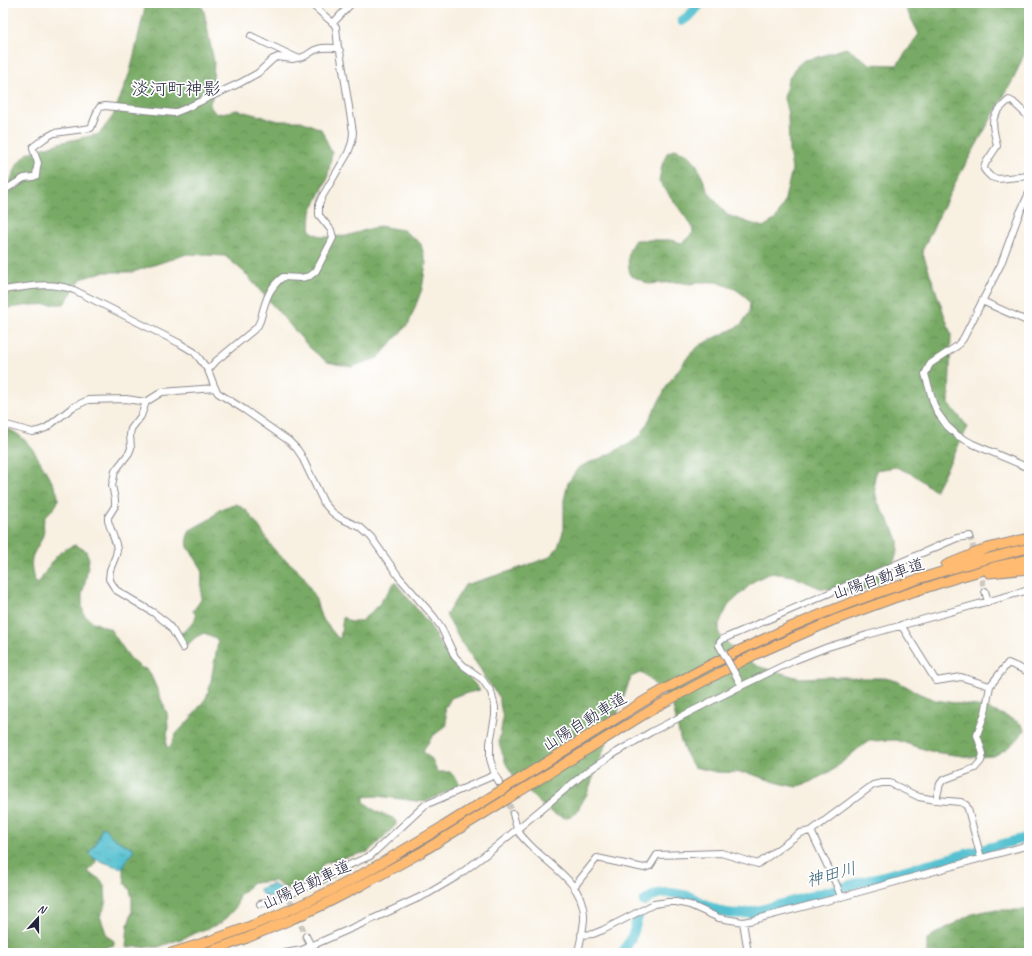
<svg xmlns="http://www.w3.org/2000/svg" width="1032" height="956" viewBox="0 0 1032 956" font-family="Caveat,'Klee One',sans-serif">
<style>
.forest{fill:url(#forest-crowns);stroke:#4d6650}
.water{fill:url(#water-ripples);stroke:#3c7286}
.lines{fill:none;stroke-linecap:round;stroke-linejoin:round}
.river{stroke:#56c1d0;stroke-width:10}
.minor-tunnel{stroke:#cdc7c0;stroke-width:6;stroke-dasharray:6 3;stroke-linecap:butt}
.minor-casing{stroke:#8d898e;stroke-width:8}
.highway-casing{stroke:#8d898e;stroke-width:11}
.minor{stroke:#fff;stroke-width:6}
.highway{stroke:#febb71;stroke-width:9}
.minor-bridge-casing{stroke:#8d898e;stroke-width:8;stroke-linecap:butt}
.minor-bridge{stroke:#fff;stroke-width:6}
.labels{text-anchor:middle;stroke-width:3.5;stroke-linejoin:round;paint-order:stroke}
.street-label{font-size:16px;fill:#22223b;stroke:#fff}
.water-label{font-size:17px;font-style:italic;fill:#376277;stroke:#fff}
.quarter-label{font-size:18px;fill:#22223b;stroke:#fff}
</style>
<defs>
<pattern id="forest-crowns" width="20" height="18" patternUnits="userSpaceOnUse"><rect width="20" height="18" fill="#78aa65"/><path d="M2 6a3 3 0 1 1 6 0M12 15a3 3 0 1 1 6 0" fill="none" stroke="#628a54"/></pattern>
<pattern id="water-ripples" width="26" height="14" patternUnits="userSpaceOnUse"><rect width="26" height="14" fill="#56c1d0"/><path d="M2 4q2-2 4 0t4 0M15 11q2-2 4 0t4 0" fill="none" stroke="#479caa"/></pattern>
</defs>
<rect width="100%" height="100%" fill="#fff"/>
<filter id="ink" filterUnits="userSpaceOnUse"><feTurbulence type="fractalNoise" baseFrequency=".025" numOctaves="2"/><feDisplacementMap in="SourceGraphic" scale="8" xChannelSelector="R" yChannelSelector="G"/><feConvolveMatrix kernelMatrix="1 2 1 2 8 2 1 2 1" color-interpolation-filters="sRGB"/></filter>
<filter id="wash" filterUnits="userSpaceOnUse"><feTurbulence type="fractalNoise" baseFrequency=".012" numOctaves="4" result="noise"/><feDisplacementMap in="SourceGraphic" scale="16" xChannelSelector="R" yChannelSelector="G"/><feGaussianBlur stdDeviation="0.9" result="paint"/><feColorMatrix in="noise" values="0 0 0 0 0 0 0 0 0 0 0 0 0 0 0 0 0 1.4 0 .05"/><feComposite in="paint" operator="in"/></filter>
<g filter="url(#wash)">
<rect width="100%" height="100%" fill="#f8f0e1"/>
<path class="forest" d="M146,3H200L204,11L214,62L212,98L209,105L216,114L237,110L279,121H301L321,129L332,153L327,180L311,212L310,231L322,237L346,236L379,226L403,230L421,244L426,263L422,289L409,323L378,358L351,367L327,362L310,348L243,271L225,256L187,254L133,272H102L81,279L64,304L30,305L3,309V198L18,163L28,153L59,143L99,134L113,116L130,72Z
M903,3H1029V43L1014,78L955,183L922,251L951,334L949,404L968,427L935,491L914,475L896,467L876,470L874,483L877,501L894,530L898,540V551L889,573L881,582L864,590L846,591L820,588L792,576L770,573L754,581L728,606L719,624V634L735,651L757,666L799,678L825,677H847L859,678H885L897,681L918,693L935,700L982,707L999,713L1016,721L1022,725L1024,730L1019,738L1006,749L994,756L970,757L933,752L896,740L869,741L859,748L833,770L810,782L796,787L775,782L748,773L716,772L694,767L687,757L681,742L673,707L667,696L654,684L644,674L640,673L631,677L587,794L576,813L571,817L566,818L554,814L545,808L517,781L506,764L500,746L499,741L503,718L498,695L485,678L481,670L461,642L446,615L465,585L514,570L547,558L553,553L558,547L564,529V500L568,483L578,468L588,463L601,458L629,444L641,435L668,384L690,354L700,345L741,325L749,313L750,303L745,296L735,289L717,282H697L691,284L676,282L649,284L630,275C628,261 626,251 635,240H670L682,243L693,233L692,226L659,181L662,165L667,153L675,149L688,154L696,163L709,193L727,215L747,222L763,227L776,219L784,203L792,169L789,151L788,114L784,98L788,80L795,68L804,60L815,58L846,48L870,64L897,65L919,34Z
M3,427C27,435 36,454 48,475C51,480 58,492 58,497C59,506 50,511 45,517C42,523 45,530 43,535C41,542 36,548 33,555C30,562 32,574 35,581L38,584C49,567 55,550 76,545L86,551L89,559L86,578L82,594V607L84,614L91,621L110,629L130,658L140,667L148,670L150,673L167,713L168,726L166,747H170L176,734L191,718L206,698L210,686L218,642L216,638L204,633L196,637L187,645L181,638L180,634C187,629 195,623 196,615L193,611L201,600L202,569L188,547L187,538L190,530L210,519L219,510L237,504L247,511L260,528L272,547L278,554L291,564L303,575L316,600L321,617L337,637L340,639L343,617L350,622L361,621L377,607L395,582L429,624L442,647L480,690L459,695L451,698L445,709L447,725L433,736L423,750L425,754L432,759L437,772H450L461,785L425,802L377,796L364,797V802L377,812L393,818L396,821V825L368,852L342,858L323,864L317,876L287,889L274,881L253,883L239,895L236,907L221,923L181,939L158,947H126L128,925L132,912V899L130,890L125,883L123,869L132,847C120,844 110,836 102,827L96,843L89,853L95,859L96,862L88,872L101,880L105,887L106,905L100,916L107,936L114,941V945L100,949L49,950L38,953H3Z
M991,910H1029V953H928L927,951V940L933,935L972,914Z"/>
<path class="water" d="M102,827L106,829C109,837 124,845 132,847L134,851L128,858L123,869L95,859L89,853L96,843Z
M272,884L284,890L269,897L262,894L259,889Z"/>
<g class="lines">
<path class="river" d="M682,21L690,15L701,3
M644,902C648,899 652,896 657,894C665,891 685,894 693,898C704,903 714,911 727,913C737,915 747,913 757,911L872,879L1029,837
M623,953L633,934L638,917"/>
</g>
</g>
<g filter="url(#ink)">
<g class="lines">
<path class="minor-tunnel" d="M970,536L985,591
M502,787L513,814
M290,900L306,936"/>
<defs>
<path id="minor" d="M333,23L352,3
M251,36L297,58C308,58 309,51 318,49C324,47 332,48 338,48
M1029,117L1013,102L1009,100C988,118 992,121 997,146L985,164L984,169L987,173L991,177L998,179L1029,176
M3,191L24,178L33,177L36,176L37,167L38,163L33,149V147L45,138L54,133L91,128L98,110L100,107L105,106L174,113L184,109L240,83L258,73L273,59L278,57L292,59L297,58
M1029,193L1018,217L1001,264L963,339L957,346L930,364L925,374L933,402L937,412L947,426L958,436L973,444L1029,468
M3,290C27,287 50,281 74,290L179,343L194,352L199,358L208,370L215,388L218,393L245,410L289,441L297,449L301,455L324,503L332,512L340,518L360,527L371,537L399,577L434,617L441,627L455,657L464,666L482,679L491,692L495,707V716L490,743V759L495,775L499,782
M982,301L1029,322
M208,370L216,361L256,328C261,322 261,317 263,310C267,296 271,286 283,277L301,278L310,276L316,271L333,238L331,230L319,215V204L322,197L348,153L352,142L353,132L340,51L338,48L336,27L333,23L310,3
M3,424L32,432L38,431L46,428L73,407L88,400L126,399L146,402
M985,591L988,602
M901,625L936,681L961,677L990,686
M719,645L720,642L723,639L957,538L970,536
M183,648L173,631L167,623L154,613L116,590L109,579L110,570L116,555L117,550L116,544L108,521V517L115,506V500L112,485L113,481L115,471L129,453L131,448L130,435L131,429L141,416L146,402L162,392L215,388
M936,800L940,784L943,780L975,768L981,761L983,754L977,735L985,713L990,686L1008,663L1029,672
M513,814C515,821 516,828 520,834C523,838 527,842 530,845C550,866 582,882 584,914C585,926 580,940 578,953
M811,831L837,886L841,897
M574,887L597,858L644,868L650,866L657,855L721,853L758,864L800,833L811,831L873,785L882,783H890L919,797L936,800L961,802L966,805L968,809L981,858
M260,904L288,895L324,879L349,865L370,856L425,805L495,775
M743,922L748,953
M581,935L593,934L603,930L654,904L668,902H676L690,905L719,918L743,922L753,920L841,897L1029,845
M306,936L311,946
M88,953H100
M285,953L302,950L377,917L429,893L456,877L493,849L585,773L612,755L651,732L735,689L795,660L828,647L867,635L1029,590"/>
<path id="highway" d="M946,565L988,548L1029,538
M989,573L1029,569
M171,953C235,934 298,909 357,877C386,861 415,843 444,826C494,795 544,764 594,732C613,721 632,708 651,697C769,629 897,580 1029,548
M205,953L247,938L290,920L323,905L362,885L420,853L656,707L704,681L754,655L834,620L894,598L956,578L994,567L1029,559"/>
</defs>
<use href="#minor" class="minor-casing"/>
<use href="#highway" class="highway-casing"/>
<use href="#minor" class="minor"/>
<use href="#highway" class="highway"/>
<defs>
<path id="minor-bridge" d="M719,645L739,681"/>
</defs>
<use href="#minor-bridge" class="minor-bridge-casing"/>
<use href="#minor-bridge" class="minor-bridge"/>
</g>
</g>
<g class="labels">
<g class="street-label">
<text transform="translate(878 578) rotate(-19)" y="6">山陽自動車道</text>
<text transform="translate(584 721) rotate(-32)" y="6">山陽自動車道</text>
<text transform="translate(306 884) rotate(-25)" y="6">山陽自動車道</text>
</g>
<g class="water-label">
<text transform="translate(831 874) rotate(-15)" y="6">神田川</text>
</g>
<g class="quarter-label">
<text x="176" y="95">淡河町神影</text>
</g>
</g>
<rect width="1032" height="956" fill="none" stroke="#fff" stroke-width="16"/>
<g transform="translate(38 918) rotate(21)" stroke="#ffffff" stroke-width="3" paint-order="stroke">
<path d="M0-3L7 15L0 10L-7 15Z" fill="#22223b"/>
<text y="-6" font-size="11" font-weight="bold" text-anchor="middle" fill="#22223b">N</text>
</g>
</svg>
